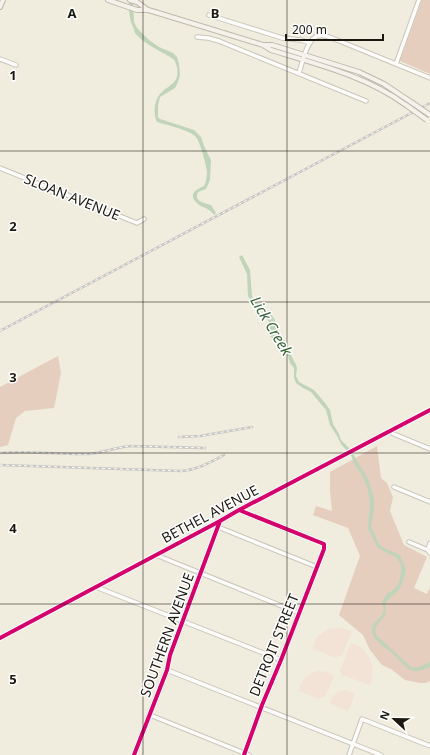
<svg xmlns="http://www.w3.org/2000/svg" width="430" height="755" viewBox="0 0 430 755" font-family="'Noto Sans',sans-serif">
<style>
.green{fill:#f3e2d6}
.forest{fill:#e6cebe}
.water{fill:#c0d4ba}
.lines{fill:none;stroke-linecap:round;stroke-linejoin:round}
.river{stroke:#c0d4ba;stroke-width:6}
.minor-casing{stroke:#c9c6ba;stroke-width:5.5}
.major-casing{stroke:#beb8ab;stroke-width:6}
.minor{stroke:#fdfcfa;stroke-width:3.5}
.major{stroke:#f5f2ec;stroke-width:4}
.rail-casing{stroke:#c8c7c4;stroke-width:2.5}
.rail{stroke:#fff;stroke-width:1;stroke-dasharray:3;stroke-linecap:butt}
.major-bridge-casing{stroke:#beb8ab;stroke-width:6;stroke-linecap:butt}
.major-bridge{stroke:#f5f2ec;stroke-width:4}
.cycleway-casing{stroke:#fff;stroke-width:6}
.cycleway{stroke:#d6006c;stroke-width:4}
.grid{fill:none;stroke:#1b180f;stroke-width:1;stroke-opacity:0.55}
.labels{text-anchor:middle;stroke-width:3;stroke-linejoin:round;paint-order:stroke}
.street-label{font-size:14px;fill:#1b180f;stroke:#fff}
.water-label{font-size:15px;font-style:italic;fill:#386337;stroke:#fff}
.grid-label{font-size:13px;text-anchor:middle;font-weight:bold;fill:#1b180f;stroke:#fff;stroke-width:3;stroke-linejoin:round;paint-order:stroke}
</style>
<rect width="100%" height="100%" fill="#f0ecde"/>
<path class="green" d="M338,628L346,629L352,632L342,655L335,658L312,648L318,636L328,629Z
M351,643C370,648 377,668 370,685L342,675L340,670Z
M318,671L327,672L334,676L325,696L318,699L299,691C302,679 307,674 318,671Z
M343,690L349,691L355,694L349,709L347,711L330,703C332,696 336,693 343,690Z"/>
<path class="forest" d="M422,0H430V74L400,61Z
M58,356L61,373L54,408L25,411L16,418L8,445L0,447V387Z
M377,446L381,478L387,483L393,497L390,511L404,545L427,557L414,588L427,594L430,587V681L426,683H420L405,680L391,669L382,665L370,650L363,635L339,615L360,556L348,528L313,515L316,506L332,511L330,491V472Z"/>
<path class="water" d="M129,0H133L134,22L137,28L149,40L159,47L173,53L177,57L179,64L180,75L178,82L175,88L160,97L158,105V117L160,119L194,130L201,137L204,146L211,160L210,180L206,189L198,192C197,194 197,196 197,198C199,202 207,204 211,205L216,213L214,215C209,207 201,208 196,202C188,194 197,189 204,186C206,182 207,176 207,171C206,165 200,140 195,136C189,130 167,125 157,122C153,114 154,101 160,94C169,84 180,84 177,67C177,66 175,62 175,61C173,58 168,56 165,54C157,50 140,40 135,33C134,31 134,29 133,27C129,18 129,10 129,0Z
M242,255L250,270L252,296L254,300L263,307L269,314L287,345L291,355L296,365L297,368L296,376L299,382L314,390L325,403L330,410L333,424L339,434L341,440L350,449L355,457L357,462L365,473L370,484L374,499V510L371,527L378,542L380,545L384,548L400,555L406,569L405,574L401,586L398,591L386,602C385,606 386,610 385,615C381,622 373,625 376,635L411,667C417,670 424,664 430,662V667C419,671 416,674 406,667C401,662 397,658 392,653C387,649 377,642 374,637C364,619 390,622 382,602L387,593L391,592L396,587L399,583L401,573V565L397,558L378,548L368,529L370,505L368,489L362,475L354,464L352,457L341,444L337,436L330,425L326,410L311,392L303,388L296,383L294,378V368L290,363L288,356L267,316L259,307L251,301L248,296L247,274L239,257Z"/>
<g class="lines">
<path class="river" d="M270,318L272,321L273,335L282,342L284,346"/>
<defs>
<path id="minor" d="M209,15L282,38L301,40L310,43
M197,37L208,38L219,41L366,101
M0,59L16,65
M396,64L419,0
M299,73C302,64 307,38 318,36C325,34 331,38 337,40L430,78
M0,168L137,223L144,219
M389,432L430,449
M394,487L430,502
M239,510L324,544V549L281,660L262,705L244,755
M218,527L317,567
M409,542L428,550L430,553
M428,550L430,543
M156,555L299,613
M96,587L281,660
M0,638L220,521L239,510L430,410
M167,670L381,755
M150,715L249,755
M134,755L167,670L170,655L220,521
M349,755L362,719L430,746"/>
<path id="major" d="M108,0L137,10H148L155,12L263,45H272L359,72L384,84L411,102
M130,0L137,2L148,10
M0,7L3,0
M263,45L271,50C317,64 366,76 406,105"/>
</defs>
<use href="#minor" class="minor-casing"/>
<use href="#major" class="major-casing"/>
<use href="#minor" class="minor"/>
<use href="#major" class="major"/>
<defs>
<path id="rail" d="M0,331L430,103
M179,437L200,436L252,427
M0,453C29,450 59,455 88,454C103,453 116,447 131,446L205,448
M0,465L181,471C197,470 211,462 224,455"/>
</defs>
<use href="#rail" class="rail-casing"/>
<use href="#rail" class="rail"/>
<defs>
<path id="major-bridge" d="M411,102L430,115
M406,105L427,120"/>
</defs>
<use href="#major-bridge" class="major-bridge-casing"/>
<use href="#major-bridge" class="major-bridge"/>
<defs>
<path id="cycleway" d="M239,510L324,544V549L281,660L262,705L244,755
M0,638L220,521L239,510L430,410
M134,755L167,670L170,655L220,521"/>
</defs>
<use href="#cycleway" class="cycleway-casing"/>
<use href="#cycleway" class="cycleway"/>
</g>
<path class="grid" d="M143,0V755M287,0V755M0,151H430M0,302H430M0,453H430M0,604H430"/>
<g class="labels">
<g class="street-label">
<text transform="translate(72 197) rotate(22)" y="5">SLOAN AVENUE</text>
<text transform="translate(210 514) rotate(-28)" y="5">BETHEL AVENUE</text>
<text transform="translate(167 635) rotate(-70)" y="5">SOUTHERN AVENUE</text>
<text transform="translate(274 645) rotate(-68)" y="5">DETROIT STREET</text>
</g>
<g class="water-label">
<text transform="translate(271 326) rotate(59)" y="5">Lick Creek</text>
</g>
</g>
<g class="grid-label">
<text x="72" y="18">A</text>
<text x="215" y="18">B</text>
<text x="13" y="80">1</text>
<text x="13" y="231">2</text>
<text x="13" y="382">3</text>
<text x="13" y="533">4</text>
<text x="13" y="684">5</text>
</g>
<g transform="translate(394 719) rotate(292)" stroke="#ffffff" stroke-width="3" paint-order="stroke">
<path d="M0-3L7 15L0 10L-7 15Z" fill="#1b180f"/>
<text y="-6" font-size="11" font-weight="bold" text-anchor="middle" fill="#1b180f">N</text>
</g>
<path d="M286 34v6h97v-6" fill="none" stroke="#1b180f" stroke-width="2"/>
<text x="292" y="34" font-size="12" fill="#1b180f" stroke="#ffffff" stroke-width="3" paint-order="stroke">200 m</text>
</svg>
